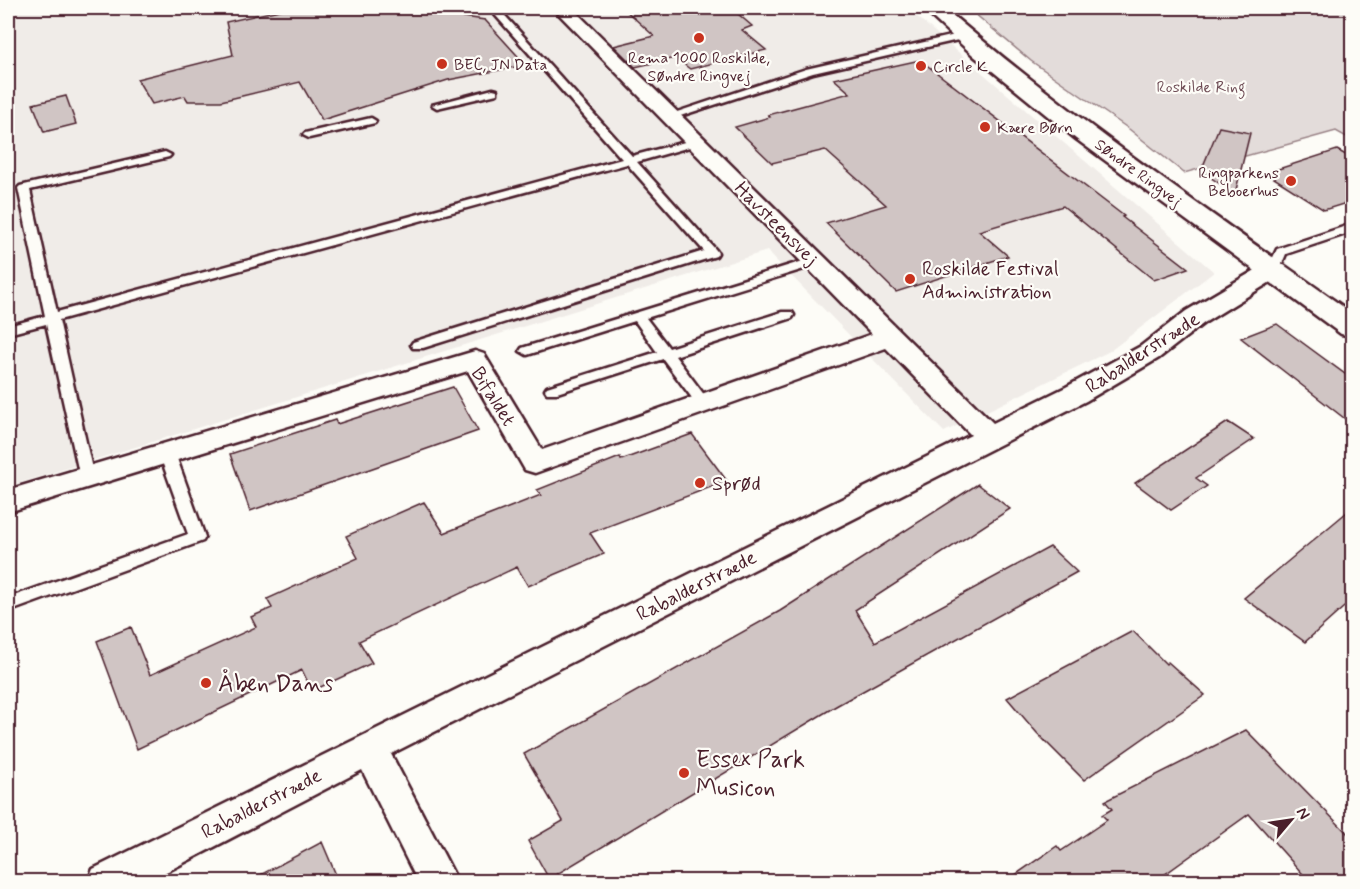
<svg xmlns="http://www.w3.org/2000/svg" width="1360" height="889" viewBox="0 0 1360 889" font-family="Mynerve,sans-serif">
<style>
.built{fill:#f0ece8}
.green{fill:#e3dcda;stroke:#967e82;stroke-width:1.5}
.building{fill:#d0c5c4;stroke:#4a1f2b;stroke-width:1.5}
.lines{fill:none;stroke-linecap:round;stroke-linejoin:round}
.lane-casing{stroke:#4a1f2b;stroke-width:5}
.street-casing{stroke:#4a1f2b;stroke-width:5}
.primary-casing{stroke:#4a1f2b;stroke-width:5}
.lane{fill:#fdfcf7;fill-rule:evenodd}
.street{fill:#fdfcf7;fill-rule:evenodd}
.primary{fill:#fdfcf7;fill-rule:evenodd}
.poi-dot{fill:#c8321e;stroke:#fdfcf7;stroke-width:2}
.labels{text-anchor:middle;stroke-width:4.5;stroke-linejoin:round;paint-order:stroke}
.far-poi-label{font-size:16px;fill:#4a1f2b;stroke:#fdfcf7;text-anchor:start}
.far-park-label{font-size:16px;fill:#704e57;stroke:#fdfcf7}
.far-street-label{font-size:16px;fill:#4a1f2b;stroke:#fdfcf7}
.street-label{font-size:20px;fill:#4a1f2b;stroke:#fdfcf7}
.poi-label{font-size:20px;fill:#4a1f2b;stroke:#fdfcf7;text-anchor:start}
.near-poi-label{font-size:24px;fill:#4a1f2b;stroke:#fdfcf7;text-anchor:start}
</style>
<rect width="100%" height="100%" fill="#fdfcf7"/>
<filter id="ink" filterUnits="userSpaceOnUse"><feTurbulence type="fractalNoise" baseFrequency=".0167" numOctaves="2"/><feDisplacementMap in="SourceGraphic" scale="12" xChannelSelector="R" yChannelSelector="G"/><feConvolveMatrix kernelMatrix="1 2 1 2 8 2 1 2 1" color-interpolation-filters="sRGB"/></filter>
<g filter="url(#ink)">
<path class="built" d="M8,8H907L1214,272L1110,351L944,432L767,251L13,485L8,451Z"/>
<path class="green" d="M968,8H1352V140L1336,131L1184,173L1129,129L1031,61Z"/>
<path class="building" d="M288,8H449L443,14L485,20L526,65L448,80L322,120L300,82L221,101H188L185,96L152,104L137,79L233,55L226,22Z
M623,8H731L752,26L742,30L766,50L690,69L675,58L635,67L614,46L654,36Z
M920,60L1124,216L1122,217L1188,268L1154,280L1063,206L979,231L1008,256L896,292L826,223L886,205L825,150L772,163L735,127L770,117L768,115L850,93L834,79Z
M66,96L76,124L44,132L33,104Z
M1219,127L1250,133L1235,194L1201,171Z
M1337,150L1353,159V201L1324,210L1266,173Z
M1277,324L1353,380V425L1241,338Z
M453,387L478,431L250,511L230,454L335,420L337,424Z
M1228,422L1254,439L1196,478L1207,486L1171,510L1135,483Z
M692,434L727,481L590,533L604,554L528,586L517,567L359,641L372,663L312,691L302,670L137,749L97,641L131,627L150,675L256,627L251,617L272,608L267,599L358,558L346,536L424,502L444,533L541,495L537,490L620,457L621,460Z
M978,484L1010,509L855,610L875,642L1050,547L1077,572L836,706L549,879L528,841L563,821L524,754L780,611Z
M1353,507V599L1305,642L1244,598Z
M1133,631L1166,664L1168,662L1205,695L1084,780L1037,733L1007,698Z
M1246,730L1353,839V882H1310L1249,814L1154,882H1005L1057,846L1061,851L1107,820L1102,815L1112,809L1105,801Z
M322,842L339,882H247Z"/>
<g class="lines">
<defs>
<path id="lane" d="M489,8H498L632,156L696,139L700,140V144L637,162L716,250L718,253L716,256L423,348H413L411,345L413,342L704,251L627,164L59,320L94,478L91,482H81L46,324L8,334V326L45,316L18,188L20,186L165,152L171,155L169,157L30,190L57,312L622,159Z
M964,33L969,36L967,38L813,73L674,118H666L665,116L806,69Z
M493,89L497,90V94L437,108L432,105Z
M371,118L376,121L375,123L309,138L303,135L305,133Z
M1352,224V232L1286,254L1278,273L1273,274L1267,270L1277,249Z
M816,257L820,258L822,261L820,264L646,318L669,348L782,312H792L794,315L792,318L675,356L708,400L710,403L708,406H698L663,359L557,393H547L545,390L547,387L657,352L635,321L527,355L520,351L522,348Z
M167,448L172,449L175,453L205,537L203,541L8,612V598L188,534L159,453L162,449Z"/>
<path id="street" d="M553,8H572L993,423L1066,387L1141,346L1186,311L1264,265L1273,263L1282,265L1285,270L1282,275L1204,323L1159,358L1086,401L391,754L458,882H418L362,770L147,882H88L93,869L971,435L886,348L535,473L525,470L468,371L8,512V490L475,351L484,354L542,450L872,334Z"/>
<path id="primary" d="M922,8H944C1073,119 1213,215 1352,313V336L1341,334L1076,139L974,56Z"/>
</defs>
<use href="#lane" class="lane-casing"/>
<use href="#street" class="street-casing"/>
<use href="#primary" class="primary-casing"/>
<use href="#lane" class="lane"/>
<use href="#street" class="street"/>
<use href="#primary" class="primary"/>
</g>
</g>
<g class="poi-dot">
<circle cx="699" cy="38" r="6"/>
<circle cx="442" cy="64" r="6"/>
<circle cx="921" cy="66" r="6"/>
<circle cx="985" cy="127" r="6"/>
<circle cx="1291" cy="181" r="6"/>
<circle cx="910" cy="279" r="6"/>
<circle cx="700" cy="483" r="6"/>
<circle cx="206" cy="683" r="6"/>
<circle cx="684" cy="773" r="6"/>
</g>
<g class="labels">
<g class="far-poi-label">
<text x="699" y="63" text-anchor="middle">Rema 1000 Roskilde,<tspan x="699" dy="18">Søndre Ringvej</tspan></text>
<text x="454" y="70">BEC, JN Data</text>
<text x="933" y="72">Circle K</text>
<text x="997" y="133">Kære Børn</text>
<text x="1279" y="178" text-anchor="end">Ringparkens<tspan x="1279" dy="18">Beboerhus</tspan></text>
</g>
<g class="far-park-label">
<text x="1201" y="92">Roskilde Ring</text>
</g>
<g class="far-street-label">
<text transform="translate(1139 172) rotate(36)" y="6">Søndre Ringvej</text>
</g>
<g class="street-label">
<text transform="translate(777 223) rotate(45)" y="7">Havsteensvej</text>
<text transform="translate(1142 352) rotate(-33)" y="7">Rabalderstræde</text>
<text transform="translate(494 396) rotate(58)" y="7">Bifaldet</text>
<text transform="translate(696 585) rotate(-27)" y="7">Rabalderstræde</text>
<text transform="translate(261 803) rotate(-27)" y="7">Rabalderstræde</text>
</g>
<g class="poi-label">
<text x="922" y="275">Roskilde Festival<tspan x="922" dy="23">Administration</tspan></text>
<text x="712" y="490">Sprød</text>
</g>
<g class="near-poi-label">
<text x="218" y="691">Åben Dans</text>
<text x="696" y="767">Essex Park<tspan x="696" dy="28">Musicon</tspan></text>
</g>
</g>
<rect width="1360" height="889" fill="none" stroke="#fdfcf7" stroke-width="30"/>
<rect x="15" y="15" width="1330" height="859" fill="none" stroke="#4a1f2b" stroke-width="2" filter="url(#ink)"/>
<g transform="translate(1291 820) rotate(61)" stroke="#fdfcf7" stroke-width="4.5" paint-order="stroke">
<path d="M0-4.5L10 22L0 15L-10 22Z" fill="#4a1f2b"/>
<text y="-9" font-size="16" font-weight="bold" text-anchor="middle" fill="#4a1f2b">N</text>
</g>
</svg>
